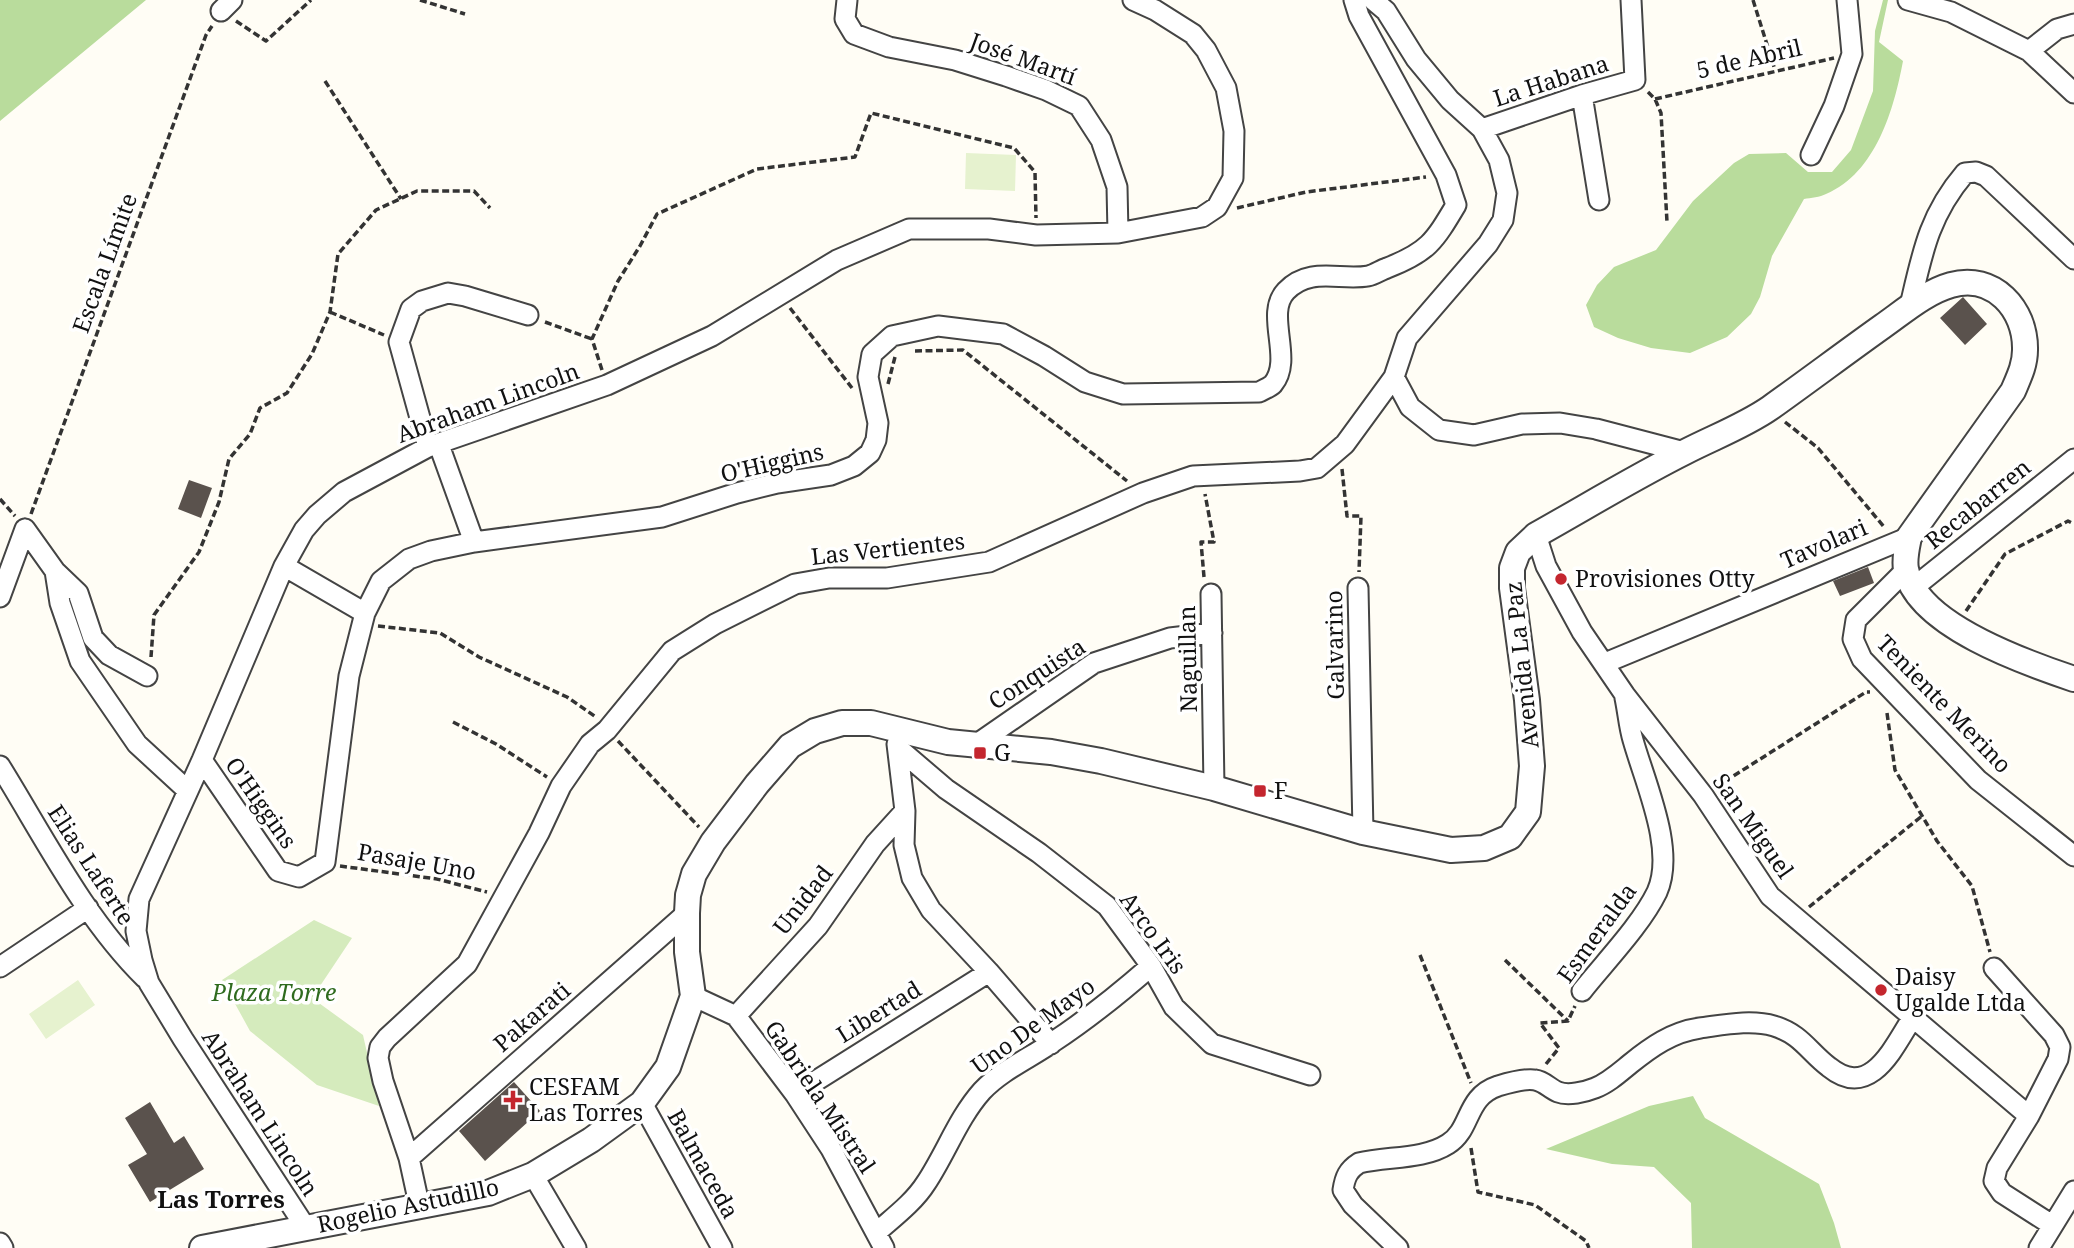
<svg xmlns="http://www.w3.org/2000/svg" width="2074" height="1248" viewBox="0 0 2074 1248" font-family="'Noto Serif',serif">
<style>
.green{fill:#d5ebbd}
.forest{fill:#b9dc9c}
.pitch{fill:#e6f2cf}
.building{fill:#5a524d}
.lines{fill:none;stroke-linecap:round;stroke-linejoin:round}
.minor-casing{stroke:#444;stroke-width:23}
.tertiary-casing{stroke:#444;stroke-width:28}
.path{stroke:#333;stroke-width:3.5;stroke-dasharray:7 3.5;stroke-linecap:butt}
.minor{stroke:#fff;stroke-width:19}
.tertiary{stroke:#fff;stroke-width:24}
.poi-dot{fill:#c4262e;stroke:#fff;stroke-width:2.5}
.labels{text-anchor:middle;stroke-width:7;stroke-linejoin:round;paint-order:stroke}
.street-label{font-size:23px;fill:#111;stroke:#fff}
.poi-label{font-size:23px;fill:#111;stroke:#fff;text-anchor:start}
.park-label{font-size:23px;font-style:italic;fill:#2f6b1f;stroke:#fff}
.neighbourhood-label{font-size:24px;font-weight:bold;fill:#111;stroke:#fff}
</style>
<rect width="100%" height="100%" fill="#fffdf5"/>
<path class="green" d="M314,920L352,938L312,998L363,1035L379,1106L317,1085L250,1031L222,980Z"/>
<path class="forest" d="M0,0H146L0,121Z
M1883,0H1888L1879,42L1903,61C1894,109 1876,173 1826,194C1820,197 1811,198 1804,199L1772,256L1760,297L1751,314L1727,337L1690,353L1651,348L1618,338L1594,327L1586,305L1597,285L1614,267L1656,250L1693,201L1734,163L1749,154L1786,153L1808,172H1832L1851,150L1873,91L1875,31Z
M1693,1096L1705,1118L1819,1184L1834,1223L1841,1248H1692L1691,1203L1654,1167L1612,1164L1546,1149L1649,1106Z"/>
<path class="pitch" d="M966,153L1016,155L1015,191L965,189Z
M78,980L95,1005L46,1039L29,1014Z"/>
<path class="building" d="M1963,297L1987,324L1965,345L1940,318Z
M189,480L212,488L201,518L178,509Z
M1868,567L1874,583L1840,596L1833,581Z
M514,1082L540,1111L485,1161L459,1131Z
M150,1102L174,1143L184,1136L204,1169L150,1202L128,1165L147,1154L125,1118Z"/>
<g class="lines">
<defs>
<path id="minor" d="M847,0L845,19L854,34L889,47L955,60L1006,76L1046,90L1079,106L1101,140L1117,187L1118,233
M1908,0L1951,12L2029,51L2074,93
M221,11L232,0
M2029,51L2057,29L2074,24
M1582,95L1599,200
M1482,129L1582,95L1635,80L1631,0
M1811,155L1834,106L1852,54L1847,0
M1910,306C1922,254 1929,215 1965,173L1976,172L1986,176L2074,259
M1394,377L1410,407L1439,430L1474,435L1522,424L1560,423L1596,429L1684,452
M439,445L474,542
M428,447L399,342L411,309L422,301L448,293L465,296L528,315
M25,529L55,571L60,603L80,661L137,744L187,790
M1536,535L1546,566L1582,632L1625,695L1703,795L1770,896L2029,1116
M284,566L365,613
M1906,570L1856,620L1853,639L1862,659L1978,780L2074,856
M55,571L78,593L93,638L109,655L147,676
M1358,588L1363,832
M1913,588L2074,459
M1211,594L1214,788
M0,597L25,529
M1605,663L1909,537
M897,744L905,811L904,845L912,878L931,910L989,972L1051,1044
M974,746L1094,663L1170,638L1212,633
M898,748L946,789L1039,853L1107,906L1151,966L1174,1007L1212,1044L1310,1075
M202,760L278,871L299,877L325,862L349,676L365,613L381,581L409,559L431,551L474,542L662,517L737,493L777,483L831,475L854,466L870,453L876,440L878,423L868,377L872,354L892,336L938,326L1003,334L1044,356L1085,382L1123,394L1259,392C1263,390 1270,387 1273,384C1294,359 1264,314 1286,291C1310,266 1340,281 1368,276C1374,275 1381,270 1387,268C1428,252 1434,242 1456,205L1446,175L1359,16L1354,0
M0,766C44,837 85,919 145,978
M0,967L88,908
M1994,968L2054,1035L2060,1047L2058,1059L2029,1116L1997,1168L1994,1181L2002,1193L2052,1225
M1582,991C1605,962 1641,925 1657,892C1676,850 1645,783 1633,740C1629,727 1628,712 1625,698
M693,996L736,1016L795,1094L831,1149L884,1248
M736,1016L818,926L875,844L905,811
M795,1094L989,972
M642,1103L722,1248
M409,1158L687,913
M533,1175L576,1248
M419,1204L409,1158L383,1081L378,1058L380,1047L387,1038L467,964L539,833L561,786L590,744L607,730L672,651L715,624L795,584L829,578H887L989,562L1143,493L1193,476L1300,471L1317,468L1345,444L1394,377L1407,338L1488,244L1503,220L1507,193L1499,160L1482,129L1450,100L1416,59L1386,11L1373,0
M306,1228L183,1039L149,983L142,960L136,931L139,899L202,760L284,566L304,530L317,515L344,492L428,447L607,385L712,336L837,260L909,229H989L1036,235L1118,233L1202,217L1217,207L1233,178L1234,131L1226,88L1206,50L1193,34L1155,10L1133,0
M877,1232C894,1217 914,1202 926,1183C946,1153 958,1118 982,1091C1002,1070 1030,1058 1053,1042C1088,1019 1119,994 1151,966
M0,1243L3,1248
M1398,1248L1353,1205L1343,1190C1345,1177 1348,1170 1359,1163C1387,1156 1423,1160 1448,1144C1472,1129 1465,1097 1498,1086C1508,1083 1525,1078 1535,1080C1544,1081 1550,1089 1558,1092C1568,1096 1585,1092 1595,1088C1608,1083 1619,1073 1630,1064C1651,1047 1672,1032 1700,1028C1723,1025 1751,1019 1774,1026C1801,1034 1809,1052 1829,1067C1871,1101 1894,1046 1913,1017
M2039,1248L2074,1191"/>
<path id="tertiary" d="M202,1248L488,1193L533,1175L591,1140L642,1103L668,1067L693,996L687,952V913L688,895L694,874L713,842L757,784L790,746L815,731L842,723H871L948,742L1051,752L1101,761L1214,788L1363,832L1451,850L1484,848L1510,837L1528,812L1532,766L1527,700L1512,588V568L1518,552L1536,535C1586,507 1635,477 1685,452C1714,437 1744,426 1770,408C1808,381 1845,353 1883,326C1903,312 1926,292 1951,285C1993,273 2026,309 2025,350C2025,365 2019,377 2013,391L1909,537C1907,547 1904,559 1906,569C1916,625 2026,663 2074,679"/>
</defs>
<use href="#minor" class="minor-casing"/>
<use href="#tertiary" class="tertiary-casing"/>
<path class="path" d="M420,0L465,14
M1753,0L1775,70
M236,21L266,41L311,0
M325,81L401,199
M1648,92L1655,99L1661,113L1667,222
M1655,99L1834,58
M1237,208L1306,192L1426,177
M790,308L852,388
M330,312L384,335
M545,322L592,339
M915,351L963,350L1127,481
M602,370L592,339L618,281L640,246L657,214L757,169L855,157L871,113L1014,148L1035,172L1036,218
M888,384L895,357
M1785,422L1818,448L1885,528
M1342,469L1347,516H1361L1359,572
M0,499L15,516
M31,514L206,35L212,26
M1204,577L1201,542H1214L1205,494
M1966,611L2005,554L2068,521L2074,524
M378,626L440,633L479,657L567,697L596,717
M151,657L154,615L199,552L219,502L229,459L250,434L260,408L287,393L312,354L330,312L338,254L376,210L417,191H474L490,208
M1887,713L1895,770L1937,841L1972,886L1990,952
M453,722L496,744L547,777
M618,741L699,827
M1716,787L1866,692H1870
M340,866L437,879L487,892
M1809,907L1922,816
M1420,955L1471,1083
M1505,960L1568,1021
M1546,1064L1559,1048L1540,1023L1568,1021L1575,1006
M1471,1148L1478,1192L1535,1205L1586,1241L1589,1248"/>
<use href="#minor" class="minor"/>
<use href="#tertiary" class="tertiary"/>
</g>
<g class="poi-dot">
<circle cx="1561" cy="579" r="7"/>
<rect x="973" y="746" width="14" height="14" rx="3.5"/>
<rect x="1253" y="784" width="14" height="14" rx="3.5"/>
<circle cx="1881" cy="990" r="7"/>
<path d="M509.5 1089.5h7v7h7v7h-7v7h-7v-7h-7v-7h7z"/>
</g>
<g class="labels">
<g class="street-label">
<text transform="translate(1023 59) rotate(20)" y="8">José Martí</text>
<text transform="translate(1749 59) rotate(-13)" y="8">5 de Abril</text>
<text transform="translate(1551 81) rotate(-18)" y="8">La Habana</text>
<text transform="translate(105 263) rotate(-70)" y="8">Escala Límite</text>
<text transform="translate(488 403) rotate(-20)" y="8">Abraham Lincoln</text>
<text transform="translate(772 463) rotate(-13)" y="8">O'Higgins</text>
<text transform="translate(1978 504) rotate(-39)" y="8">Recabarren</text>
<text transform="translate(1824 544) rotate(-23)" y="8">Tavolari</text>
<text transform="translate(888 549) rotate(-6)" y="8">Las Vertientes</text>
<text transform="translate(1335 645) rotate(-91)" y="8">Galvarino</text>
<text transform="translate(1188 659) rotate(-91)" y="8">Naguillan</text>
<text transform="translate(1522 665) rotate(-96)" y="8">Avenida La Paz</text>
<text transform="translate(1037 674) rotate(-33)" y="8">Conquista</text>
<text transform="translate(1944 704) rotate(46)" y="8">Teniente Merino</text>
<text transform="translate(261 803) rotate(55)" y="8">O'Higgins</text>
<text transform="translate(1753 826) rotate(55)" y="8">San Miguel</text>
<text transform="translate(417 862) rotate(10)" y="8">Pasaje Uno</text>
<text transform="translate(91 865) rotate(57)" y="8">Elias Laferte</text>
<text transform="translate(803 900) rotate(-52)" y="8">Unidad</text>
<text transform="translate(1153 933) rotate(54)" y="8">Arco Iris</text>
<text transform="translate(1597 933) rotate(-54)" y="8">Esmeralda</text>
<text transform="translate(879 1012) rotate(-32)" y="8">Libertad</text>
<text transform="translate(532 1017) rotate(-41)" y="8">Pakarati</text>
<text transform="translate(1033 1026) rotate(-36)" y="8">Uno De Mayo</text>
<text transform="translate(820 1097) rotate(56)" y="8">Gabriela Mistral</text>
<text transform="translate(260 1113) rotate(57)" y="8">Abraham Lincoln</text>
<text transform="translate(703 1164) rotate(61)" y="8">Balmaceda</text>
<text transform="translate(408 1206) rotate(-12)" y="8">Rogelio Astudillo</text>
</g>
<g class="poi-label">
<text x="1575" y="587">Provisiones Otty</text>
<text x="994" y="761">G</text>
<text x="1274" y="799">F</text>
<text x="1895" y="985">Daisy<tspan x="1895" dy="26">Ugalde Ltda</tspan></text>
<text x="529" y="1095">CESFAM<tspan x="529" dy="26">Las Torres</tspan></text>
</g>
<g class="park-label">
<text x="274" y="1001">Plaza Torre</text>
</g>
<g class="neighbourhood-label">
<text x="221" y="1208">Las Torres</text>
</g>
</g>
</svg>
